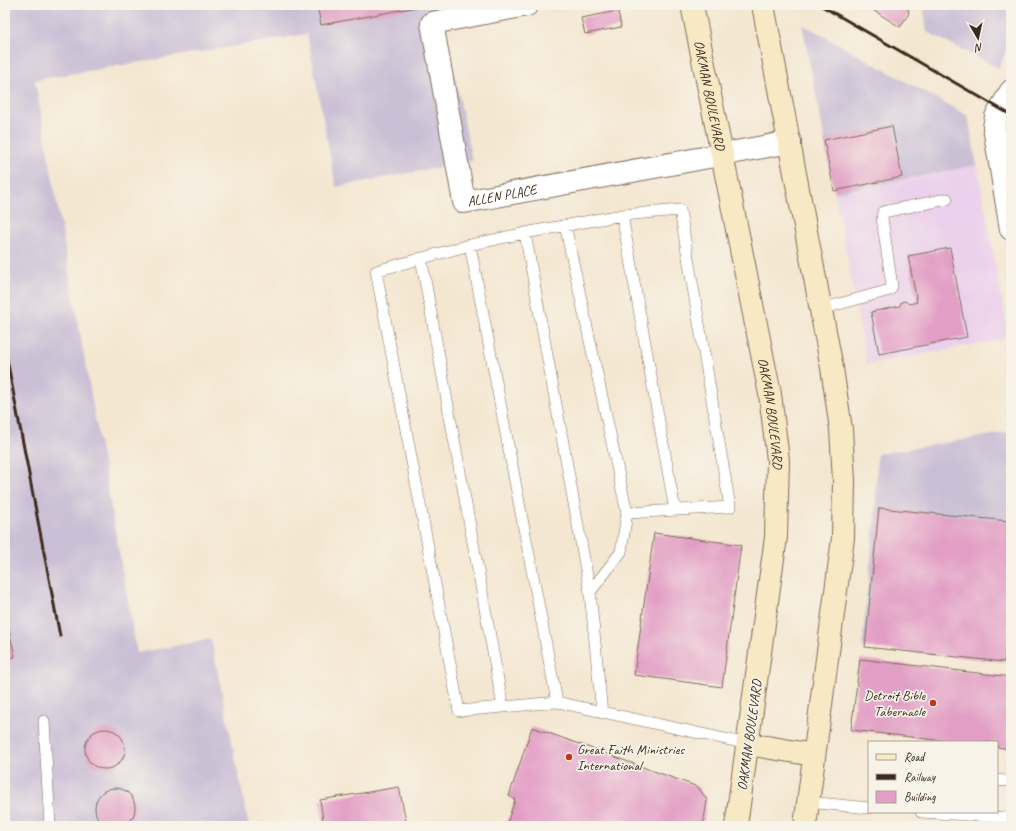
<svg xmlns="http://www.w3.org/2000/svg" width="1016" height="831" viewBox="0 0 1016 831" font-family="Caveat,sans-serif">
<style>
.built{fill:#ebd1eb}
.industrial{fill:#cbbfd5}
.building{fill:#e29ec5}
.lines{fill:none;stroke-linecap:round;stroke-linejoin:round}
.lane-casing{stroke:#7c6c5d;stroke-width:12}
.street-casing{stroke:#7c6c5d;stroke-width:24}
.secondary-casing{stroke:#7c6c5d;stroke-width:24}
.lane{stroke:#fff;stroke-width:11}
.street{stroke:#fff;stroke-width:22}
.secondary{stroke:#f7e9c3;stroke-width:22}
.rail{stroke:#3b2a1e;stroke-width:3}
.poi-dot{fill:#c8321e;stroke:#f7f3e8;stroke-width:1.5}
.labels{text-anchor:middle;stroke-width:3.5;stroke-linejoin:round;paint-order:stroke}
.street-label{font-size:14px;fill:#3b2a1e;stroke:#f7f3e8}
.poi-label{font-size:14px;fill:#3b2a1e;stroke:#f7f3e8;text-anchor:end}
</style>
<rect width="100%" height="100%" fill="#f7f3e8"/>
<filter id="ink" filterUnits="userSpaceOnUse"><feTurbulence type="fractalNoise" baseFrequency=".025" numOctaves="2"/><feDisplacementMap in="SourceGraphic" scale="8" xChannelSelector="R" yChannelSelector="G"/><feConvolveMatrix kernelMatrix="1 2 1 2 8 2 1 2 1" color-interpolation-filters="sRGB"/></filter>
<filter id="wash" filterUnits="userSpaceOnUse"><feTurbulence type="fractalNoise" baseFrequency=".012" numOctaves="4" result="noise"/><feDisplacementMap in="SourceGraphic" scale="16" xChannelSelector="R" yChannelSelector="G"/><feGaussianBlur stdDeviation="0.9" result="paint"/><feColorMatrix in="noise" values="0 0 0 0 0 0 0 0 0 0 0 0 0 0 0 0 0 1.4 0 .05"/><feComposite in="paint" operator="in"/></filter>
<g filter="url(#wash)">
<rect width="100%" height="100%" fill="#f4e7d1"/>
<path class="built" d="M977,165L1009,338L867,365L835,193Z"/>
<path class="industrial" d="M5,5H466L442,10L472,161L336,187L307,34L35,80L137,653L211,639L249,826H5Z
M923,5H1011V38L999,68L927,32Z
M802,24L968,116L977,165L835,193Z
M1011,432V661L862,647L876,504L877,454Z"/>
<g id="blocks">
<path class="building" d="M317,5H422V6L321,25Z
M865,5H907L909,13L900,27Z
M618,11L621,27L585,34L581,18Z
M892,126L902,177L834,191L824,140Z
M950,248L967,337L879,354L871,312L900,306L901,302L905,301L909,304L917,302L908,256Z
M879,508L1009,521L1011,533V597L1004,662L865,647Z
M654,533L741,545L722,687L634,675Z
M5,612L15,657L5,659Z
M860,659L1011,677V749L997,747V742H953L851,730Z
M532,727L698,787L707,800L703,826H506L515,800L509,796Z
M85 749a20 20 0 1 1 40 0a20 20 0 1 1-40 0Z
M399,787L407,826H324L320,800Z
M95 808a20 20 0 1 1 40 0a20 20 0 1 1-40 0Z"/>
</g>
</g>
<g filter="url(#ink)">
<use href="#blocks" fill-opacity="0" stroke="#7c6c5d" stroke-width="1"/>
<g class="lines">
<defs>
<path id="lane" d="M622,215L675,510
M565,225L627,513
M525,233L590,592L602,713
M470,245L557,702
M421,258L503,707
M821,309L890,290L892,286L882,218L883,212L947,199
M590,592L621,552L627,513L730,507L680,210L622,215L525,233L470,245L376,271L459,711L557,702L748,744
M44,721L50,826
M997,780L1005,781
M808,802L869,808
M921,812L1011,818"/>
<g id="street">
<path id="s1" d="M527,5L432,23L464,202L790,142"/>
<path d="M1011,91L996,117L994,127L1011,229"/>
</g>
<g id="secondary">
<path id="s2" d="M692,5L770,394L778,460L776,537L736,826"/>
<path d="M763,5L832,368L841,429L844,481L843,538L805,826"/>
<path d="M748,744L814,755"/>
</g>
</defs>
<use href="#lane" class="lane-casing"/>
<use href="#street" class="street-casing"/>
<use href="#secondary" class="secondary-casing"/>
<use href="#lane" class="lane"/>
<use href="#street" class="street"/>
<use href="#secondary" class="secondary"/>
<path class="rail" d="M820,5L1011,115
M5,349L60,636"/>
</g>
</g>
<g class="poi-dot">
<circle cx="933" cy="703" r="4"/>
<circle cx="569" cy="757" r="4"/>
</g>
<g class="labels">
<g class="street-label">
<text dy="5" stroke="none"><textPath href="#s2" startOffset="92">OAKMAN BOULEVARD</textPath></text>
<text dy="5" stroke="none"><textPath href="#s1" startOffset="317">ALLEN PLACE</textPath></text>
<text dy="5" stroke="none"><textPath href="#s2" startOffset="416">OAKMAN BOULEVARD</textPath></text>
<text transform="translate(749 735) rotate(-82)" y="5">OAKMAN BOULEVARD</text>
</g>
<g class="poi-label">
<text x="925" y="700">Detroit Bible<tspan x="925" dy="16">Tabernacle</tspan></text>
<text x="577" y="754" text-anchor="start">Great Faith Ministries<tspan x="577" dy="16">International</tspan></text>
</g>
</g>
<rect width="1016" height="831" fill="none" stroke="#f7f3e8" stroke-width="20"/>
<rect x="868" y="741" width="130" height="72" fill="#f7f3e8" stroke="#aca397"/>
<rect x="876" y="754" width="20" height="6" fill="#f7e9c3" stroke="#aca397"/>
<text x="904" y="761" font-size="12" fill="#3b2a1e">Road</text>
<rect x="876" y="774" width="20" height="6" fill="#3b2a1e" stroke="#aca397"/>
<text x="904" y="781" font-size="12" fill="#3b2a1e">Railway</text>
<rect x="876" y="791" width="20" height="12" fill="#e29ec5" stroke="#aca397"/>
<text x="904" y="801" font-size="12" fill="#3b2a1e">Building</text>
<g transform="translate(978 38) rotate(171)" stroke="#f7f3e8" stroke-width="3" paint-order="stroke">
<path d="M0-3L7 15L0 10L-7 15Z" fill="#3b2a1e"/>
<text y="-6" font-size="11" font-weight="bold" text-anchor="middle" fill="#3b2a1e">N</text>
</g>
</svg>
